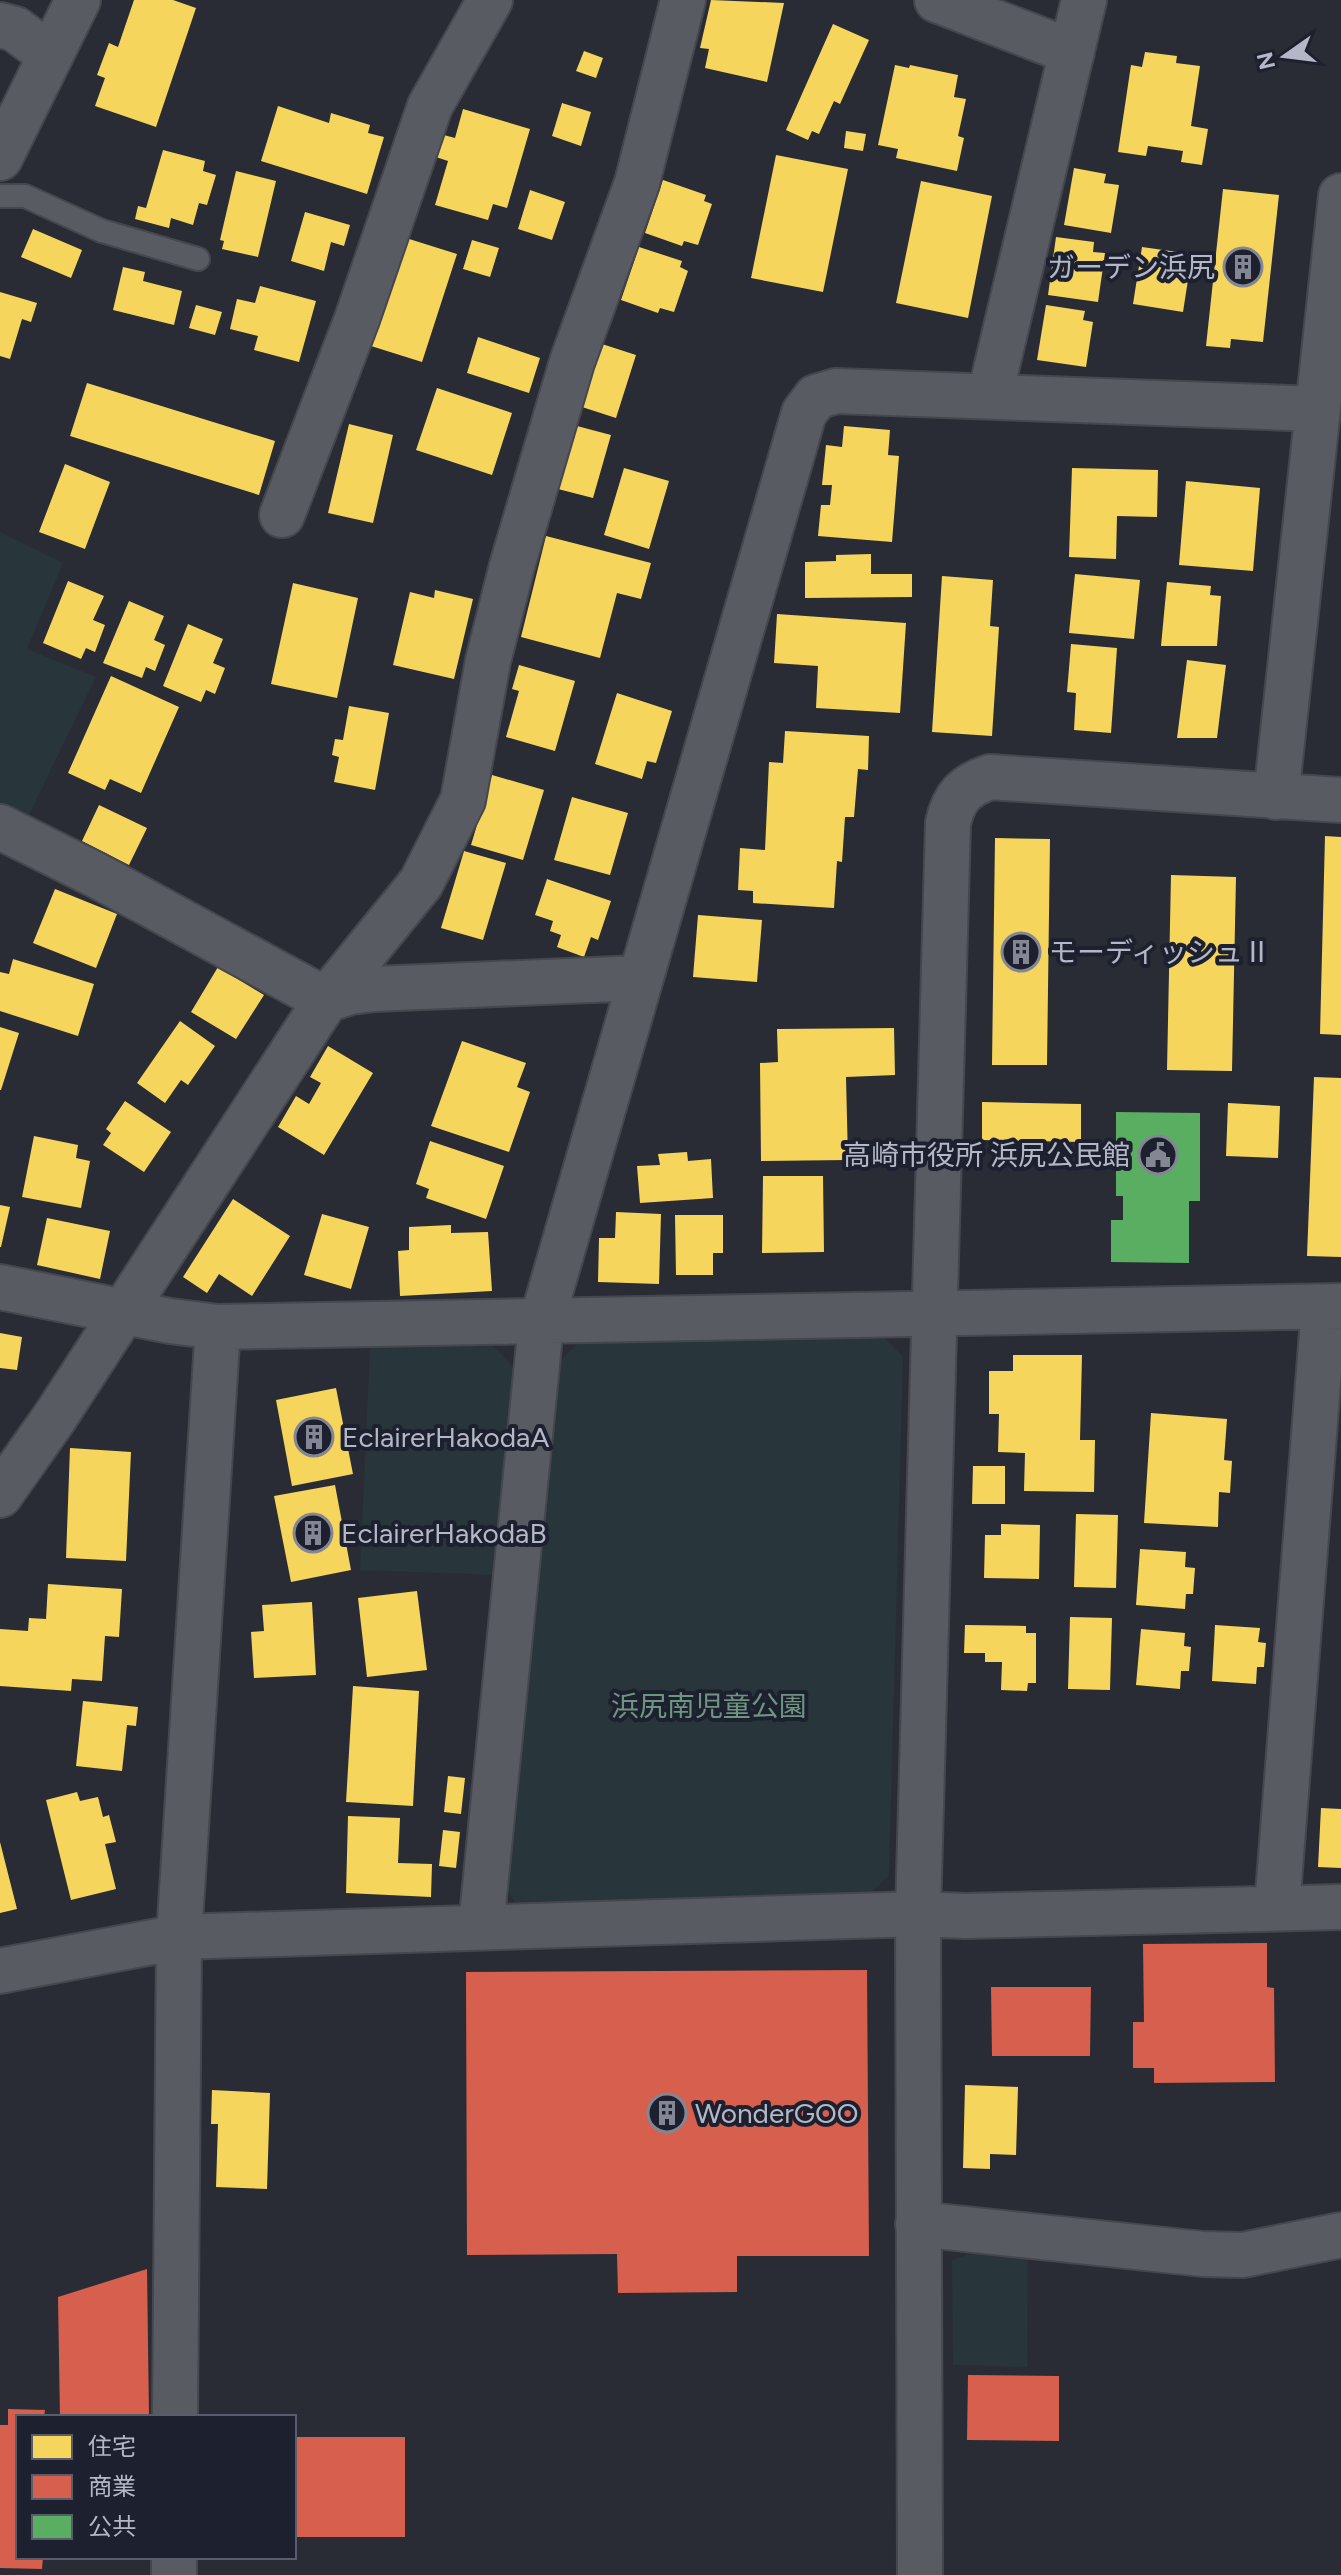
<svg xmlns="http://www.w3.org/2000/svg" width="1341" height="2575" viewBox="0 0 1341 2575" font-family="Figtree,'Noto Sans JP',sans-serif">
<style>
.green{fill:#28353b}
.homes{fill:#f6d55c}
.shops{fill:#d6604d}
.public{fill:#5aae61}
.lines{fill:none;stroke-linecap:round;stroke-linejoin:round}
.service-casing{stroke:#46474e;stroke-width:26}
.minor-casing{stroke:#46474e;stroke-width:48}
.service{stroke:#595b63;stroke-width:22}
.minor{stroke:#595b63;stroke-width:44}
.labels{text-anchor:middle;stroke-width:8;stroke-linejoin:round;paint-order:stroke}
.poi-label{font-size:28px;fill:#b4b7c6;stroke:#1d212f;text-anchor:start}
.park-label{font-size:28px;fill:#6d957f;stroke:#1d212f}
</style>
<rect width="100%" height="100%" fill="#2a2c35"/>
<path class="green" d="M0,532L63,563L27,649L96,677L23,827L0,816Z
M883,1336L903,1357L889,1875L868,1897L517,1907L506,1887L557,1364L578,1343Z
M492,1344L515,1369L494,1575L360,1570L370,1347Z
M990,2247L1028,2252L1027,2367L953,2365L952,2260Z"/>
<path class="homes" d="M134,0H173L196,8L156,127L95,106L105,78L97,75L109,43L118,47Z
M711,0L784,3L767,82L705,68L709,49L700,48Z
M833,24L869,40L840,104L834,101L819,134L812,131L808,140L786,130Z
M584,51L603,58L596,78L576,71Z
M1145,52L1177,56L1176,63L1200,66L1191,126L1208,129L1202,165L1181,162L1183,151L1148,146L1146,156L1118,152L1131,65L1142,67Z
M895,65L909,68L910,65L958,75L954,97L966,99L958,136L964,138L957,171L896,158L898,149L878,145Z
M562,103L591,112L581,146L552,136Z
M278,106L329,123L331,113L370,125L368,133L384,137L367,194L261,161Z
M463,109L530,129L507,208L493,204L488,220L435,205L448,161L433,156L440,134L455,138Z
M846,131L866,134L863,151L844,148Z
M163,150L205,161L203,171L216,175L207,205L199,203L193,225L171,218L169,228L135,219L138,206L146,208Z
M776,155L848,169L823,292L751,278Z
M1074,168L1106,174L1104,183L1119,185L1111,233L1064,225Z
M236,171L276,181L258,257L222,249L224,241L220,240Z
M663,180L706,195L704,201L712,204L698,245L684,241L682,246L645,233Z
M921,181L992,196L968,318L896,303Z
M1223,189L1279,195L1263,342L1231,339L1230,348L1206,346Z
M530,190L565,202L552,240L518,229Z
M305,212L350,225L344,246L331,242L324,271L291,261Z
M33,229L82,250L71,278L21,257Z
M1056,237L1094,242L1093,252L1105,253L1098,302L1048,295Z
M406,238L457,254L422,362L371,346Z
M472,240L499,248L490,277L463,269Z
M639,247L682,261L680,267L688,271L674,312L660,308L658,313L621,300Z
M1142,247L1192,254L1183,312L1133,304Z
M123,267L145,272L143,281L182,291L174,325L113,310Z
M260,286L316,301L299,362L254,350L258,336L230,329L237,299L255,303Z
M0,292L37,303L31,322L22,319L10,359L0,356Z
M196,305L222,312L215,335L189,328Z
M1046,305L1085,311L1083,320L1093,322L1086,367L1037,360Z
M478,337L540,358L529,393L467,373Z
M602,344L636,355L616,418L582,407Z
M87,383L275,441L259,495L70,436Z
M437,388L512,413L492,475L416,450Z
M349,424L393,435L373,523L328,513Z
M577,426L611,435L593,498L558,489Z
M844,426L890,430L888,455L899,456L892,542L818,536L821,505H830L832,485H822L826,445L842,447Z
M65,464L110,482L85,549L39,532Z
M624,468L669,481L649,549L604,535Z
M1072,468L1158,470L1157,517L1117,516L1116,559L1069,557Z
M1186,481L1260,488L1253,571L1179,565Z
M546,536L651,563L641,599L617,593L600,658L521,637Z
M871,554V574H912V597L805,598V562L836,561V555Z
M1075,574L1140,580L1134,639L1069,633Z
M942,576L993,580L990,626L999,627L992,736L932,732Z
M68,581L104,596L93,620L105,625L95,652L86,648L81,659L43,643Z
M1167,582L1211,586L1210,595L1221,596L1217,646H1161Z
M293,583L358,598L337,698L271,684Z
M435,590L473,599L454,679L393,665L410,592L434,598Z
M129,601L164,616L154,640L165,645L155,671L146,667L142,678L103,663Z
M777,614L906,623L900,713L816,708L818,666L774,663Z
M188,624L223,639L213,663L225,668L215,694L206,690L201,702L163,686Z
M1071,644L1117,648L1111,733L1074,730L1076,693L1067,692Z
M1187,660L1226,665L1217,738H1177Z
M519,665L575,681L555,751L506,737L519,691L512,689Z
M111,676L179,707L141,793L110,779L105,790L68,773Z
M617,693L672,711L656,763L647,761L642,779L595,764Z
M349,706L389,713L375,790L334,782L339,757L332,755L335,739L343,740Z
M785,731L869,736L868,770L858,769L854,817H845L842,862L837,861L834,908L753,903V891L738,890L740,848L765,850L769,762L783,763Z
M492,775L544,790L523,860L471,845Z
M572,797L628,813L610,875L554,860Z
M99,805L147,828L129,865L82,841Z
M1325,836L1341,837V1035L1320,1034Z
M995,838L1050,839L1047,1065H992Z
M464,851L506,863L483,940L441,928Z
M1171,875L1236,877L1232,1071L1167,1070Z
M547,879L611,901L598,940L591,937L584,957L557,947L561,935L550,931L553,921L535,915Z
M55,889L117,914L96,968L33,943Z
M698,915L762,920L757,982L693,977Z
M13,959L94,984L78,1036L0,1011V972L9,974Z
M218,967L264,995L236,1039L191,1012Z
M180,1021L215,1046L188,1085L181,1080L165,1103L137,1083Z
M0,1027L19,1033L1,1090H0Z
M894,1028L895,1075L846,1077L848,1160L761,1161L760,1063L778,1062L777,1029Z
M462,1041L526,1063L517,1087L530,1092L509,1152L431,1126Z
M328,1046L373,1073L324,1155L278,1127L296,1096L309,1104L321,1083L310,1077Z
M1314,1077L1341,1078V1257L1307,1256Z
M125,1101L171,1132L144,1172L103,1145L111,1133L106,1129Z
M982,1102L1081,1104V1142L982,1140Z
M1228,1103L1280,1106L1278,1158L1226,1156Z
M34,1136L78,1145L76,1158L90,1161L81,1208L22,1197Z
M430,1141L504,1166L486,1219L426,1198L429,1189L416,1184Z
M687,1152L688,1161L711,1159L713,1198L640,1203L637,1166L660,1165L658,1154Z
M763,1176H823L824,1252L762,1253Z
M233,1199L290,1236L252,1296L219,1274L207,1293L183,1277Z
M0,1205L10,1207L1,1247H0Z
M616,1212L661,1214L659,1284L598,1282L599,1238H615Z
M322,1214L369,1227L351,1289L304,1275Z
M675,1215H723V1253H713V1275H676Z
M47,1218L110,1231L100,1279L37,1265Z
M451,1225V1233L488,1232L492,1291L400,1296L398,1251L409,1250V1227Z
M0,1333L22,1337L17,1370L0,1368Z
M1013,1355H1082L1080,1440H1095L1094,1492L1024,1491L1025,1453L998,1452L999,1414H989V1371H1013Z
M336,1388L353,1474L292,1486L276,1400Z
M1151,1413L1227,1419L1224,1460L1232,1461L1230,1493L1219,1492L1218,1527L1144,1523Z
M70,1448L131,1452L126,1561L66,1558Z
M973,1466H1005V1504H972Z
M335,1485L351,1570L291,1582L274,1496Z
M1076,1514L1118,1515L1116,1588L1074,1587Z
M1001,1524L1040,1525L1039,1579L984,1578L985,1535H1001Z
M1140,1549L1186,1552L1185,1567L1195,1568L1193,1594H1186L1185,1609L1136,1605Z
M48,1584L122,1589L119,1637L105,1636L102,1681L72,1679L71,1691L0,1686V1629L28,1631L29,1618L46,1619Z
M417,1591L427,1670L367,1677L358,1598Z
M312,1602L316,1675L254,1678L251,1632L264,1631L262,1605Z
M1070,1617L1112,1618L1110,1690L1068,1689Z
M965,1625L1026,1626V1633H1036V1683H1028L1027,1691L1001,1690L1002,1662H985V1653H964Z
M1215,1625L1260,1628L1258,1642L1266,1643L1264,1667H1257L1256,1684L1212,1681Z
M1141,1629L1185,1633L1184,1646L1191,1647L1189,1671H1181L1180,1689L1136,1685Z
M353,1686L419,1691L413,1806L346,1802Z
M83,1701L138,1707L136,1726L127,1725L122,1771L76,1766Z
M448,1776L465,1778L461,1814L444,1812Z
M77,1792L80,1801L98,1797L103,1817L109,1815L116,1842L105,1844L116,1889L71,1900L46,1800Z
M1321,1808L1341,1809V1868L1318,1867Z
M348,1816L400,1818L398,1863L432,1864L431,1897L346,1893Z
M443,1830L460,1832L456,1868L439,1866Z
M0,1842L17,1909L0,1913Z
M965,2085L1018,2087L1016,2155L990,2154V2169L963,2168Z
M212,2090L270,2093L267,2189L216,2187L218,2124H211Z"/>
<path class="shops" d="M1267,1943V1987L1274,1988L1275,2082L1154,2083V2068H1133V2022H1144L1143,1944Z
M867,1970L869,2256H737V2292L618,2293L617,2254L467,2255L466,1972Z
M991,1987H1091L1090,2056H992Z
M147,2269L149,2417H60L58,2297Z
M968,2375L1059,2376V2441L967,2440Z
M8,2409L45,2410L44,2417H18V2557H43L42,2569L0,2568V2425H8Z
M294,2437H405V2537H294Z"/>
<path class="public" d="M1116,1112L1200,1113V1201H1189V1263L1111,1262V1220H1123V1196H1116Z"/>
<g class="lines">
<defs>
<path id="service" d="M0,196H25L102,231L198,259"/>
<path id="minor" d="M937,0L1072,52
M0,25L15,29L50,55
M0,158L78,0
M990,395L1084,0
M282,515L357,319L430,106L490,0
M1276,797L1341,196
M0,827L96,875L326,1000L350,992L374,989L639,978
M0,1287L170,1321L218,1327L1341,1306
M0,1495L55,1417L326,1000L421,883L463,800L488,661L512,566L572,362L637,183L683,0
M1277,1907L1324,1307
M481,1927L541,1324L804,413L816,397L836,391L1318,409
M0,1971L179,1937L918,1914L965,1916L1341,1907
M918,2224L1203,2254L1243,2255L1341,2235
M175,2417L179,1937L218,1327
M174,2575V2557
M920,2575L918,1914L948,823C954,797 964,786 990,777L1341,800"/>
</defs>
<use href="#service" class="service-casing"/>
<use href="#minor" class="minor-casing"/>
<use href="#service" class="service"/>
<use href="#minor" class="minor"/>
</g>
<defs>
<symbol id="building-ring" viewBox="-11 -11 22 22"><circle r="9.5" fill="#1d212f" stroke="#848693" stroke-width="1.5"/><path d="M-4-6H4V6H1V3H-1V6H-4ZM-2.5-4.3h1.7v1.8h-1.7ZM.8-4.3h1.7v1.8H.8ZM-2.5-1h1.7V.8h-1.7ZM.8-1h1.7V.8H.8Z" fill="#848693"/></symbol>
<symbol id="civic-ring" viewBox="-11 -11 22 22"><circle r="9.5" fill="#1d212f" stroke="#848693" stroke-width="1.5"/><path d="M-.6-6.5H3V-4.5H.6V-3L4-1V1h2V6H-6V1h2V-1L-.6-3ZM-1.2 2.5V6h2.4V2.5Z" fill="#848693"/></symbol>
</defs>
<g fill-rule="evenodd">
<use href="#building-ring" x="1221" y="245" width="44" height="44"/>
<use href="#building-ring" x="999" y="930" width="44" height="44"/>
<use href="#civic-ring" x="1136" y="1133" width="44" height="44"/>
<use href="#building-ring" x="292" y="1415" width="44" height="44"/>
<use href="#building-ring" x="291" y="1511" width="44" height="44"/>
<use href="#building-ring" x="645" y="2091" width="44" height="44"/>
</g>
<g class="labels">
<g class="poi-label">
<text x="1215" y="277" text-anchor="end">ガーデン浜尻</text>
<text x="1049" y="962">モーディッシュⅡ</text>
<text x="1130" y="1165" text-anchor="end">高崎市役所 浜尻公民館</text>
<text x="342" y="1447">EclairerHakodaA</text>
<text x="341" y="1543">EclairerHakodaB</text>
<text x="695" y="2123">WonderGOO</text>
</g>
<g class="park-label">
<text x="709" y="1716">浜尻南児童公園</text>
</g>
</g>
<rect x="16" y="2415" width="280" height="144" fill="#1d212f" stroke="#595d6b" stroke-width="2"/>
<rect x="32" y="2435" width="40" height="24" fill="#f6d55c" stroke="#595d6b" stroke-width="2"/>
<text x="88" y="2455" font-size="24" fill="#b4b7c6">住宅</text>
<rect x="32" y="2475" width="40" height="24" fill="#d6604d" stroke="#595d6b" stroke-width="2"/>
<text x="88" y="2495" font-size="24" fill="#b4b7c6">商業</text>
<rect x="32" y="2515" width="40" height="24" fill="#5aae61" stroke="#595d6b" stroke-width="2"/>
<text x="88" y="2535" font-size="24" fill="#b4b7c6">公共</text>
<g transform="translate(1285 56) rotate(256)" stroke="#1d212f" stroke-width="6" paint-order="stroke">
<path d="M0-6L14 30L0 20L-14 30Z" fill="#b4b7c6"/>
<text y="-12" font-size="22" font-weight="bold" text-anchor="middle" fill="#b4b7c6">N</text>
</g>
</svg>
